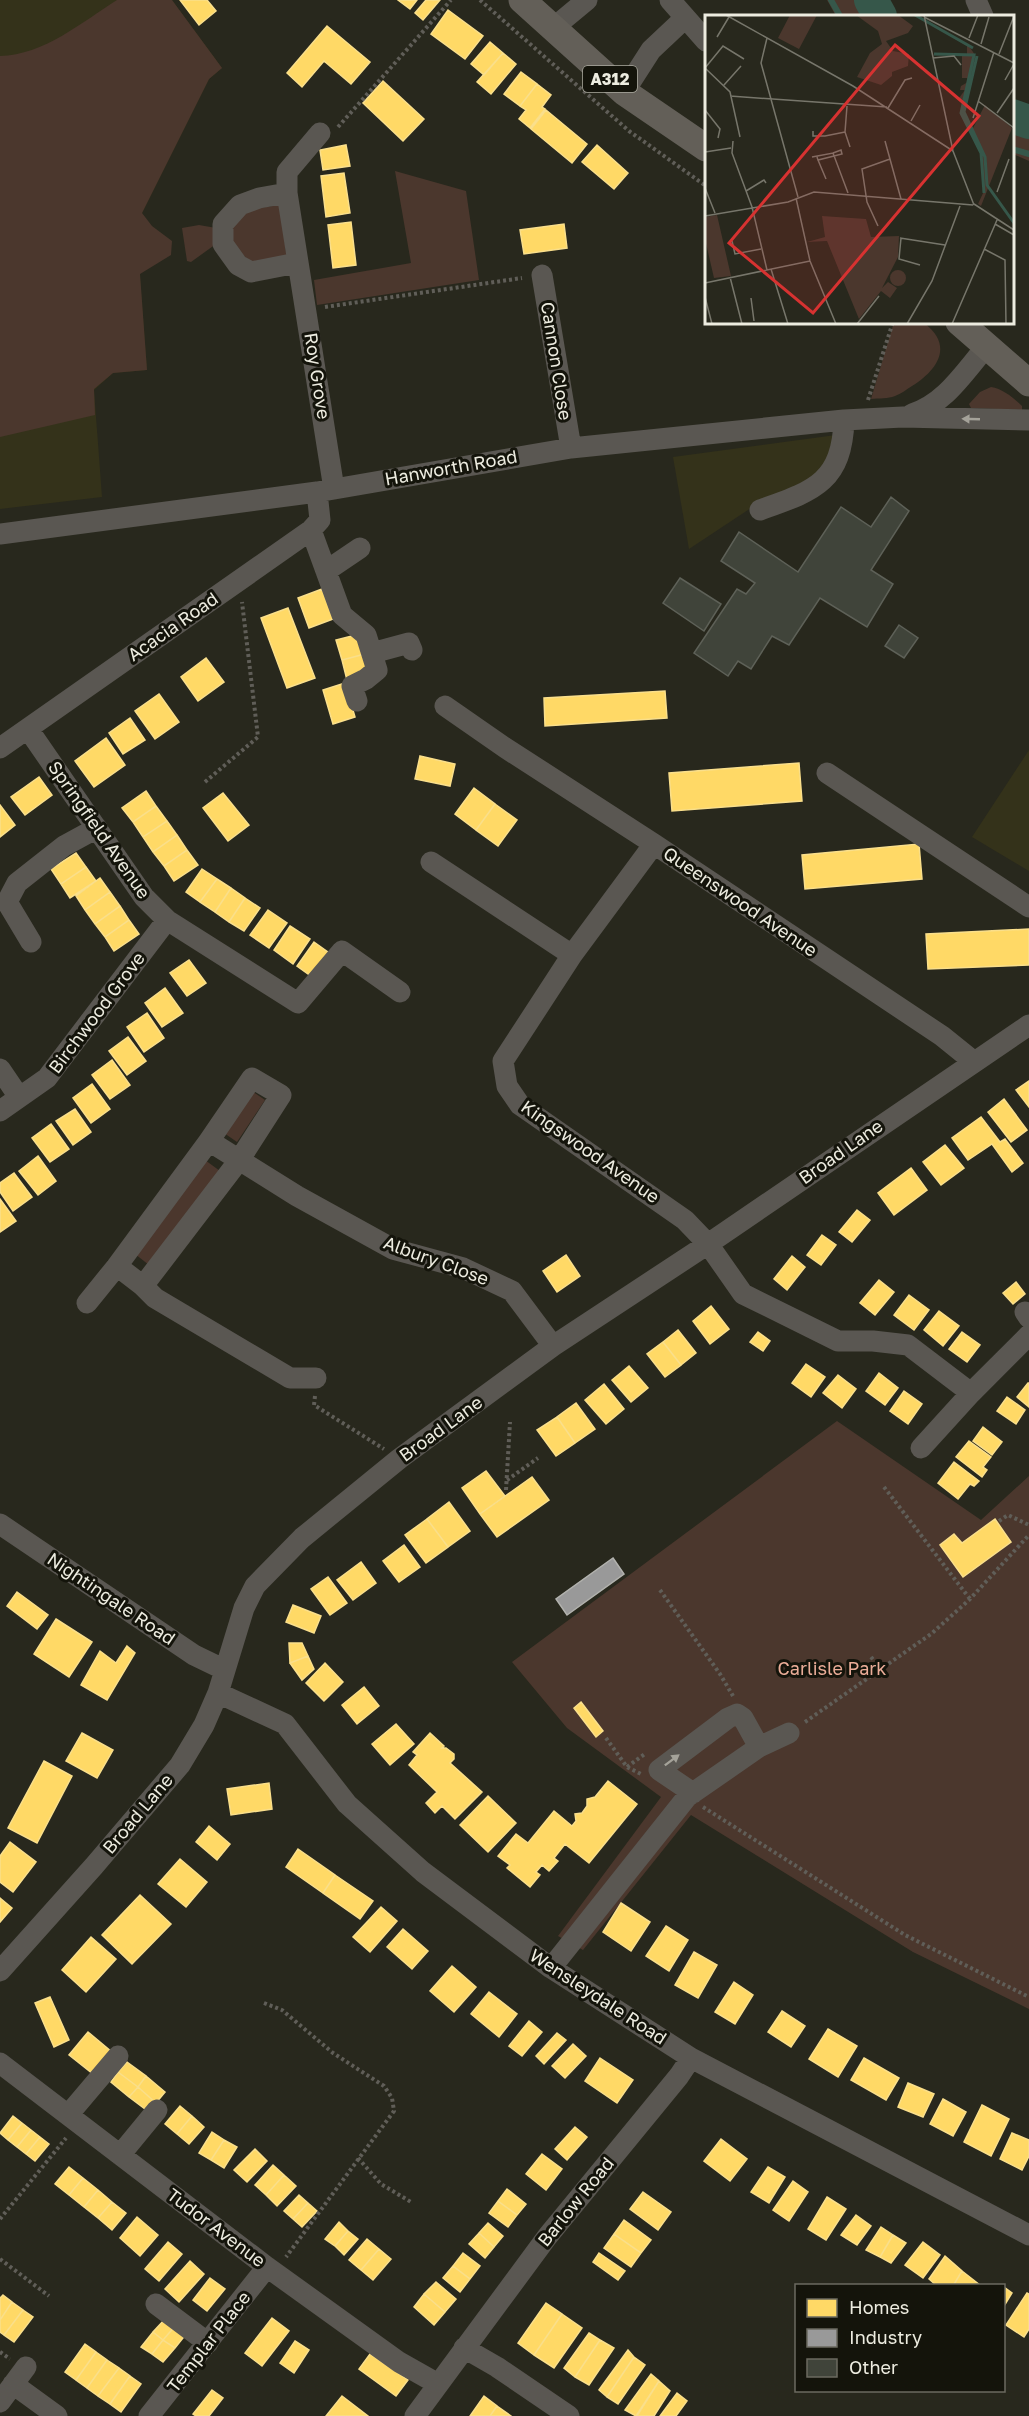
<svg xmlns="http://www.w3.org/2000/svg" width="1029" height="2416" viewBox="0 0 1029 2416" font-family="'Golos Text',sans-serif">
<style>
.built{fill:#34321a}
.green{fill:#4b372d}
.homes{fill:#ffd966;stroke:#fadf8b;stroke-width:1.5}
.industry{fill:#999;stroke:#b2b2ae;stroke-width:1.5}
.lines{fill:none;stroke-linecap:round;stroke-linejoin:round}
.stream{stroke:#36574a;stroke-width:6}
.river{stroke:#36574a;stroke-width:34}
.building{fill:#40443a;stroke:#5e6158;stroke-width:1.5}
.path{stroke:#605e58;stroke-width:4;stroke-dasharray:3 3;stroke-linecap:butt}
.minor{stroke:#5a5752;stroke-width:21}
.major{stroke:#635f58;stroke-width:27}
.oneway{fill:#a4a299}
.labels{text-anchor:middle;stroke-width:6;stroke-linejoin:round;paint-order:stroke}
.shield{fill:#14140b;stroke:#acaba0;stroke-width:1.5}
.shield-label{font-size:16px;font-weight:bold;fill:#edece0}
.street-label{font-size:18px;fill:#edece0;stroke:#14140b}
.park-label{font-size:18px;fill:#ebad98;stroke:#14140b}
.inset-river{fill:none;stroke:#36574a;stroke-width:3}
.inset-road{fill:none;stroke:#77766b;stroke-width:1.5}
.view{fill:#d73231;fill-opacity:0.15;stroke:#d73231;stroke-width:3}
.inset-edge{fill:none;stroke:#edece0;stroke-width:3}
</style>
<rect width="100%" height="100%" fill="#28281d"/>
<path class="built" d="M0,0H172L222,68L209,79L136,225L147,370L113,373L94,390L102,497L0,509Z
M836,435L826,463L811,480L757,504L689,549L673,457Z
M1029,750V871L972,837Z"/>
<path class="green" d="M117,0H172L222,68L209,79L142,213L152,226L172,241L171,255L140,274L147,370L113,373L94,389L95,415L0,437V56C44,55 82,22 117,0Z
M827,0H863L867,7L883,16H836Z
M1013,123L1029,129V161L1013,154Z
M395,171L466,191L479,280L317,305L314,280L411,263Z
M280,205L287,260L252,264L229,241C235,209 252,209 280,205Z
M199,225L216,228V244L191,262L187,261L182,228Z
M894,322L924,323C954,345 938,370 912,386C907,389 901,394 895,396C888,399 879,398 871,399Z
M991,387C1003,389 1014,398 1022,406V410L971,408L969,404L980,392Z
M252,1091L265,1100L237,1142L224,1133Z
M205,1160L220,1171L149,1265L135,1254Z
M837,1421L981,1520L1029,1476V2009L913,1952L691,1815L583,1950L558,1936L661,1797L567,1728L512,1662Z"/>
<path class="homes" d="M180,0H207L216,11L199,25Z
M398,0H417L410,9Z
M426,0H440L423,20L415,13Z
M448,10L483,36L465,59L431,34Z
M327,26L370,62L351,84L324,61L302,87L287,73Z
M490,42L503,53L484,75L471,64Z
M503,53L516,64L491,94L477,82Z
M521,72L537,84L520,106L504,94Z
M383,81L424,119L403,141L363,103Z
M537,84L551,95L542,107L545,109L530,128L519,119L526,110L520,106Z
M546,110L587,144L572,163L531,129Z
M346,145L350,166L323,170L320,150Z
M597,145L628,173L614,189L582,162Z
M344,173L350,213L326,217L321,176Z
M351,222L356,265L333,268L328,225Z
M564,224L567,248L524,254L520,230Z
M322,589L333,619L309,628L298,598Z
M288,608L315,678L287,688L261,618Z
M360,634L365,654L342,660L336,640Z
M365,654L371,674L347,680L342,660Z
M206,658L224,682L198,701L181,677Z
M345,683L355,717L333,724L323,690Z
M665,691L667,718L545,726L544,698Z
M159,694L179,722L155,739L135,711Z
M130,718L145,740L123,754L109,733Z
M106,738L125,765L94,787L75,761Z
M420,756L455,764L450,786L415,779Z
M799,763L802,801L672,811L669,773Z
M39,777L52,795L25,815L11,797Z
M474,788L495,804L476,830L455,814Z
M146,791L156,806L133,822L122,808Z
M223,793L249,825L228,841L203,808Z
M495,804L517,820L498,846L476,830Z
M0,805L15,825L0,837Z
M156,806L167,821L143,837L133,822Z
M167,821L177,835L153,852L143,837Z
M177,835L187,850L164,866L153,852Z
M919,844L922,879L805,889L802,855Z
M187,850L198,865L174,881L164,866Z
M76,853L86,867L61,884L51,869Z
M86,867L96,881L70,898L61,884Z
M202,869L217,879L200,902L186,892Z
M100,878L110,892L85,910L76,896Z
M217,879L231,888L215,912L200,902Z
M231,888L245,898L229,922L215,912Z
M110,892L120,906L95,924L85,910Z
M245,898L260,908L244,931L229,922Z
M120,906L129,920L105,937L95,924Z
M268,910L287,923L269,948L250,935Z
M129,920L139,934L114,951L105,937Z
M290,926L310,939L293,964L274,950Z
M1029,929V965L928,969L926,934Z
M314,942L332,955L315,979L297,966Z
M189,960L206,983L187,996L170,973Z
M165,988L183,1013L162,1027L145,1003Z
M147,1013L164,1038L144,1052L127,1027Z
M128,1037L146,1061L127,1075L109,1051Z
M112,1060L130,1085L110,1099L92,1075Z
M1029,1081V1107L1016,1090Z
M92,1084L110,1109L91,1123L73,1098Z
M1004,1099L1027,1130L1011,1142L988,1112Z
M75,1109L91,1132L73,1145L56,1121Z
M981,1117L1000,1142L1005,1139L1023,1163L1012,1172L992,1144L968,1160L952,1138Z
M51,1124L69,1149L50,1162L32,1138Z
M945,1145L964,1168L941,1185L923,1162Z
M38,1156L56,1181L38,1195L19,1171Z
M911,1168L927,1190L894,1215L878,1193Z
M14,1173L32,1197L13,1211L0,1192V1183Z
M0,1199L16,1221L0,1232Z
M857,1210L870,1220L852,1242L839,1232Z
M822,1235L836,1245L821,1265L807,1255Z
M566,1255L580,1276L557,1292L543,1271Z
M792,1256L805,1267L787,1290L774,1279Z
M879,1280L894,1292L875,1315L860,1303Z
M1016,1282L1025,1294L1013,1304L1003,1293Z
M909,1295L929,1310L914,1330L894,1315Z
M711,1306L729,1329L710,1344L693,1321Z
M939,1311L959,1326L943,1346L924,1330Z
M678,1330L696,1353L681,1365L663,1342Z
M758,1332L770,1341L763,1351L750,1342Z
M962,1332L980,1345L967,1362L949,1349Z
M663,1342L681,1365L665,1377L647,1354Z
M806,1364L825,1377L811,1397L792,1383Z
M629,1366L648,1388L631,1402L612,1380Z
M879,1373L898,1388L885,1405L866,1391Z
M838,1375L856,1389L842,1408L823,1393Z
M1028,1383H1029V1407L1017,1397Z
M604,1384L624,1409L606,1424L585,1400Z
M904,1391L922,1404L908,1424L890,1411Z
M1007,1397L1025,1410L1016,1424L997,1411Z
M576,1403L595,1429L575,1443L557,1417Z
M557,1417L575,1443L556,1456L537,1430Z
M983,1427L1002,1442L992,1455L973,1441Z
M969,1441L991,1457L983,1467L987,1470L982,1477L956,1457Z
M954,1462L979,1481L974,1486L970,1484L958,1499L938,1483Z
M486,1471L505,1496L480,1514L462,1488Z
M532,1477L549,1500L497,1537L480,1514Z
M449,1502L470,1531L448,1547L427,1519Z
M427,1519L448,1547L426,1563L405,1535Z
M995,1519L1011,1542L963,1577L940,1545L954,1534L962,1543Z
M404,1545L420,1567L399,1582L383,1561Z
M361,1562L376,1583L353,1600L337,1580Z
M328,1577L347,1603L330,1615L311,1589Z
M17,1592L48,1615L37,1629L7,1606Z
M293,1605L321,1616L314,1633L286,1622Z
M56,1619L92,1642L69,1677L34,1654Z
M289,1643H302L308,1656L290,1663Z
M127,1646L135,1653L107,1700L81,1685L100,1651L116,1663Z
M308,1656L314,1669L302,1680L290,1663Z
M325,1663L343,1682L324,1701L306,1683Z
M364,1687L379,1706L357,1724L342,1705Z
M581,1702L603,1731L596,1737L574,1708Z
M396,1724L414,1744L390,1765L372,1744Z
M82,1733L113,1750L97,1778L66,1761Z
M430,1733L444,1746L442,1748H446L454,1754V1759L450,1763L482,1792L455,1819L442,1806L435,1813L426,1803L437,1792L409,1765L417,1755L413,1752Z
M44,1761L72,1776L37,1843L8,1828Z
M608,1781L637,1804L589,1863L565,1844L554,1858L558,1861L549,1871L542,1865L536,1872L540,1875L530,1887L507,1868L510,1865L498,1856L516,1834L528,1843L554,1811L572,1826L576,1821L575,1814L582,1813L587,1806V1799L595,1797Z
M269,1783L272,1809L231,1815L227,1789Z
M488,1796L516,1823L488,1852L460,1825Z
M209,1826L230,1844L217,1860L196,1842Z
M10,1842L36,1862L13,1892L0,1882V1856Z
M298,1849L335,1875L323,1893L286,1867Z
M180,1859L207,1882L186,1907L158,1884Z
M335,1875L373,1901L360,1919L323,1893Z
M140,1895L171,1924L132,1964L102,1935Z
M0,1898L12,1908L0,1922Z
M621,1903L650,1922L631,1951L603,1932Z
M381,1907L397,1921L370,1952L353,1937Z
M666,1926L688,1940L669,1971L646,1956Z
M403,1929L428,1951L412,1969L387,1947Z
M91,1937L116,1959L86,1992L62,1970Z
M694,1952L717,1965L698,1998L675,1985Z
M452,1966L476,1987L454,2012L430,1991Z
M734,1982L753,1995L735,2024L715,2012Z
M489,1992L517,2014L499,2037L471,2014Z
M50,1997L69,2040L54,2047L35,2003Z
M782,2011L805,2026L791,2047L768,2032Z
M529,2021L542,2032L522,2056L509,2046Z
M828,2029L857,2046L838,2077L809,2059Z
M88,2032L112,2052L93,2074L69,2055Z
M557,2033L566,2040L544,2064L536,2056Z
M573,2044L586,2056L565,2078L552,2066Z
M600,2058L633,2080L617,2103L585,2081Z
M864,2058L899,2078L886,2100L851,2080Z
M127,2062L146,2076L138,2087L118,2072Z
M118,2072L138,2087L129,2097L111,2082Z
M146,2076L165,2092L156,2103L138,2087Z
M908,2083L934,2094L923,2117L898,2107Z
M138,2087L156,2103L149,2112L129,2097Z
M943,2099L966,2112L953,2136L930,2124Z
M982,2105L1009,2119L991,2156L964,2142Z
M180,2106L192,2116L177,2134L165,2124Z
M13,2116L22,2123L8,2140L0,2133Z
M192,2116L204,2127L189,2144L177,2134Z
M22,2123L31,2130L17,2147L8,2140Z
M575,2127L587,2137L567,2160L555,2149Z
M31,2130L40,2137L26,2154L17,2147Z
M212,2132L224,2140L211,2160L199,2153Z
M1012,2133L1029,2140V2156L1022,2170L1000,2159Z
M40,2137L49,2144L35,2161L26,2154Z
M721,2139L747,2159L730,2181L704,2161Z
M224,2140L237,2147L224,2168L211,2160Z
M255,2149L267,2161L247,2182L234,2170Z
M542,2154L562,2169L546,2190L526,2174Z
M273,2165L284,2175L266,2195L255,2185Z
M69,2167L83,2178L69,2195L55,2184Z
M768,2167L785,2177L769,2203L751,2192Z
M284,2175L296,2186L277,2206L266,2195Z
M83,2178L98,2190L84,2207L69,2195Z
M793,2181L808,2192L789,2221L773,2210Z
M507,2189L526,2204L517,2215L498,2201Z
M98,2190L112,2202L98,2218L84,2207Z
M643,2192L671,2212L658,2230L630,2209Z
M299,2195L308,2203L293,2219L284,2211Z
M827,2197L846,2209L826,2240L808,2229Z
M498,2201L517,2215L508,2227L489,2213Z
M112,2202L126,2213L112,2230L98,2218Z
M308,2203L317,2211L302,2227L293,2219Z
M856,2215L871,2226L857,2245L841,2235Z
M137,2217L158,2235L140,2256L120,2238Z
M624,2220L651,2240L641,2253L614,2234Z
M339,2222L348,2231L335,2246L325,2239Z
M488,2223L503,2236L494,2247L479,2233Z
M881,2227L893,2235L880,2257L866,2250Z
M348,2231L358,2239L344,2255L335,2246Z
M479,2233L494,2247L485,2258L469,2244Z
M614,2234L641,2253L631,2267L604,2248Z
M893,2235L906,2243L891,2263L880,2257Z
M367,2239L379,2249L361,2270L349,2260Z
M168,2242L182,2254L159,2281L145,2269Z
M923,2242L940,2255L923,2278L905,2265Z
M379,2249L391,2259L373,2280L361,2270Z
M463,2253L480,2266L470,2279L453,2266Z
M599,2253L625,2271L618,2280L593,2262Z
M945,2256L962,2271L953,2286H937L929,2279Z
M190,2261L204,2274L179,2302L165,2289Z
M453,2266L470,2279L460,2292L443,2278Z
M962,2271L980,2285V2286H953Z
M210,2278L225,2289L207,2311L193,2300Z
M436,2282L456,2299L445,2312L424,2294Z
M1004,2287L1012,2293L1004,2306Z
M1027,2293L1029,2294V2329L1024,2337L1006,2325Z
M424,2294L445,2312L434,2325L414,2307Z
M3,2295L12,2302L0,2320V2298Z
M12,2302L23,2310L4,2335L0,2332V2320Z
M546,2303L562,2314L534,2355L518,2343Z
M23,2310L33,2317L14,2342L4,2335Z
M562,2314L582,2328L554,2368L534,2355Z
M166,2318L176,2325L163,2340L153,2332Z
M272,2318L289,2331L262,2366L245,2353Z
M176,2325L187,2333L175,2348L163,2340Z
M153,2332L163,2340L152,2354L141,2347Z
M589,2333L600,2340L575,2377L564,2368Z
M163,2340L175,2348L163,2362L152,2354Z
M600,2340L614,2348L589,2385L575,2377Z
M295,2341L309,2350L294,2373L280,2363Z
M85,2344L96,2352L76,2380L65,2372Z
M628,2350L634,2357L607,2397L599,2390Z
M96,2352L107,2360L87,2388L76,2380Z
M370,2354L408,2380L396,2396L359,2369Z
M634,2357L645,2365L618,2404L607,2397Z
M107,2360L119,2368L98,2396L87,2388Z
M119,2368L130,2376L110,2404L98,2396Z
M651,2374L659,2381L636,2416L625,2410Z
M130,2376L141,2384L121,2412L110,2404Z
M659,2381L670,2391L654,2416H637Z
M212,2390L223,2398L209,2416H196L193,2414Z
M677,2393L687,2401L676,2416H660Z
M342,2396L368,2416H326Z
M484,2396L497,2406L490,2416H470Z
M497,2406L511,2416H490Z"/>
<path class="industry" d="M613,1558L624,1574L567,1615L556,1599Z"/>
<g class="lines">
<path class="stream" d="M831,0L840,16
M1012,149L1029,154"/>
<path class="river" d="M871,0L880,16
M1012,116L1029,122"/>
</g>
<path class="building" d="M891,497L909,511L871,570L893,584L867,627L820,598L789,645L772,636L751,669L738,661L728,676L694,653L737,589L746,594L755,583L721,561L739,532L798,572L841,507L871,527Z
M680,578L721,604L704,631L663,603Z
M899,625L918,638L904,658L885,646Z"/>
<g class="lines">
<path class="path" d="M480,0L629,131L706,186
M338,127L451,0
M325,307L522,278
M868,400L893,322
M205,782L258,737L242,602
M315,1396L314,1405L384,1449
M507,1480L538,1458
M884,1487L970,1599
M506,1490L510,1422
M999,1521L1008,1515L1029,1525
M660,1590L720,1674L733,1696
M871,1657L881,1669
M805,1722L931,1634L970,1599L1029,1535
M606,1738L627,1767L641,1774
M627,1767L646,1753
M703,1807L905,1935L1029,1997
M264,2003L282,2010L333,2053L384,2086L392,2098L394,2111L286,2257
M358,2158L381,2184L411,2202
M0,2219L66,2138
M0,2259L49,2296
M0,2352L10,2359"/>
<path class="minor" d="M670,0L706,41
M976,0L983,16
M552,29L587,0
M624,92L651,50L685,18
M320,133L287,172V193L334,489
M287,193L259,198L240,205L223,224V244L238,265L251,272L297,263
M542,275L571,448
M912,414C946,403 964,372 987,346
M760,510C813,491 842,483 844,420
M311,530L342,615L366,635L377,670L366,679L352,686L357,701
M0,534L317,492L571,448L844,420L903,417L1029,420
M326,571L360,548
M372,653L409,643L412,650
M445,706L504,747L654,844L942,1036L973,1061
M28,729L144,897L167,920L298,1003L342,951L400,992
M0,748L311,530L320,520L317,492
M827,773L1029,907
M654,844L572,955L503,1061L507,1086L520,1105L685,1220L708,1244L743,1294L838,1341H873L908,1345L971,1393
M431,862L572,955
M31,942L7,902L17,883L64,846L97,828
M0,1069L19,1097
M0,1111L47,1078L167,920
M117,1266L143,1286L240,1159L281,1095L252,1078L209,1141
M143,1286L155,1298L290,1378H316
M87,1303L117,1266L209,1141L297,1196L393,1249L463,1268L512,1291L553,1346
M1025,1312L1029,1318
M921,1448L971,1393L1029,1335
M0,1524L194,1655L225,1670
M218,1693L285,1724L347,1804L423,1872L551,1968L691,2058L1029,2235
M693,1793L659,1770L728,1718L737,1714L743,1718L759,1747
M551,1968L687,1797L759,1747L789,1733
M0,1971L94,1866L180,1765L204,1725L218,1693L244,1608L255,1586L302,1538L399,1459L553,1346L708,1244L1029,1025
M0,2063L267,2267L399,2362L438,2384
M68,2115L118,2056
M120,2155L157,2110
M156,2304L208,2343
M464,2348L497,2367L569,2416
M13,2384L57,2416
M0,2402L26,2367
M149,2416L267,2267
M415,2416L547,2237L679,2076L691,2058"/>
<path class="major" d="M522,0L624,92L706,148
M959,322L1029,383"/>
</g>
<defs><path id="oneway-solid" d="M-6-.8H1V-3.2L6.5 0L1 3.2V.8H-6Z" transform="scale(1.5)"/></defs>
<g class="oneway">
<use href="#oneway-solid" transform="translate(971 419) rotate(-178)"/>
<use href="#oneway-solid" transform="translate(672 1760) rotate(-37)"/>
</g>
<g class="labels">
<rect class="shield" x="583" y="66" width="54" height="26" rx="4.5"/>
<g class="shield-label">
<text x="610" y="85">A312</text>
</g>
<g class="street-label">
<text transform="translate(556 361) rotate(81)" y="6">Cannon Close</text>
<text transform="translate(317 376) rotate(81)" y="6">Roy Grove</text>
<text transform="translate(451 468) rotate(-10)" y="6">Hanworth Road</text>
<text transform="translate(173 627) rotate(-35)" y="6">Acacia Road</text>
<text transform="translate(99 830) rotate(55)" y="6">Springfield Avenue</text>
<text transform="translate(740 902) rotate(34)" y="6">Queenswood Avenue</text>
<text transform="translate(97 1013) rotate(-53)" y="6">Birchwood Grove</text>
<text transform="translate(590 1152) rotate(35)" y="6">Kingswood Avenue</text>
<text transform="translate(841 1152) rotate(-35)" y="6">Broad Lane</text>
<text transform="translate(436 1261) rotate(20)" y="6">Albury Close</text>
<text transform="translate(441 1429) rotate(-36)" y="6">Broad Lane</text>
<text transform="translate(111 1599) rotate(34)" y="6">Nightingale Road</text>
<text transform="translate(138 1814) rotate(-50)" y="6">Broad Lane</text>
<text transform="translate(598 1997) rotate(33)" y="6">Wensleydale Road</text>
<text transform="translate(576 2202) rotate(-51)" y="6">Barlow Road</text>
<text transform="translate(216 2228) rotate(37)" y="6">Tudor Avenue</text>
<text transform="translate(209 2342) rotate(-52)" y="6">Templar Place</text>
</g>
<g class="park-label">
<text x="832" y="1675">Carlisle Park</text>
</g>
</g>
<g transform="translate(705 15)">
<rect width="309" height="309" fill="#28281d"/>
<path d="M85,0H112L94,34L73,23ZM151,0H193L208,11L203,18L181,26L188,36L204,39L203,51L187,57V61L176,70L152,62L165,38L177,29L173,16ZM223,8L264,31L270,40L259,100L267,115L280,90L307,113L276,191L273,189L279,176L275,135L255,99L258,85L254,83L260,75H255L256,71L263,67L262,63H257V40H262V31ZM12,200L26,261L9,263L0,224V202ZM117,201L161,204L166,222L194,221L193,242L177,273L183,267L192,273L185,283L176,276L154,304L122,226L102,227L120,222ZM185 263a8 8 0 1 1 16 0a8 8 0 1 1-16 0Z" fill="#4b372d"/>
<path class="inset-river" d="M210,0L268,33M229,39L269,40L256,98L276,138L279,178M272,41L259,97L280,142L282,170L309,208"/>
<path class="inset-road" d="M21,0L148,71L248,136M219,0L248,136L269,190M219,2L309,48M12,22L24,2M62,23L56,48L93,182M264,23L273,0M276,29L284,2M294,39L309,1M228,43L249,41L256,50M0,53L25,77L35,122M0,53L18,31L39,44M300,65L309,49M19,70L36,51M25,81L182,92M273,86L309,113M142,91L140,117L145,132M183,93L200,65L207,63M0,95L15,114L13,123M292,98L309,73M268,103L289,37M206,106L215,90M108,116V121H120L140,117M28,126L27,138L47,192L62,255M180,126L196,184M0,137L26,133M107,142L128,138L143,178M112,142L113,145L137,139L136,135L128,138M113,145L121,164M0,173L10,198M41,176L59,165L61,168M292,177L304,144M91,183L105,246L131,309M269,189L309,215M0,201L83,187L109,177L268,190M290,209L309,220M173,211L162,187L157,154L185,144M195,223L240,230M196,223L194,244L215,250M27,226L30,239L56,234M279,234L300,245L301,309M66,254L83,309M25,262L37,309M0,268L105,246M0,282L7,309M46,283L49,306M152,309L174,281M202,309L227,266L255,191M247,309L292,205"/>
<path class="view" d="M190,30L274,101L108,298L24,228Z"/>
<rect width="309" height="309" class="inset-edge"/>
</g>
<rect x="795" y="2284" width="210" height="108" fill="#14140b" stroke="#6b6a60" stroke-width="1.5"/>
<rect x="807" y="2299" width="30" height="18" fill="#ffd966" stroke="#6b6a60" stroke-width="1.5"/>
<text x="849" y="2314" font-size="18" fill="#edece0">Homes</text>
<rect x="807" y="2329" width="30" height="18" fill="#999999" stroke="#6b6a60" stroke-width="1.5"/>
<text x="849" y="2344" font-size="18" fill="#edece0">Industry</text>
<rect x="807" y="2359" width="30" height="18" fill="#40443a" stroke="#6b6a60" stroke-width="1.5"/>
<text x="849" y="2374" font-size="18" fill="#edece0">Other</text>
</svg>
